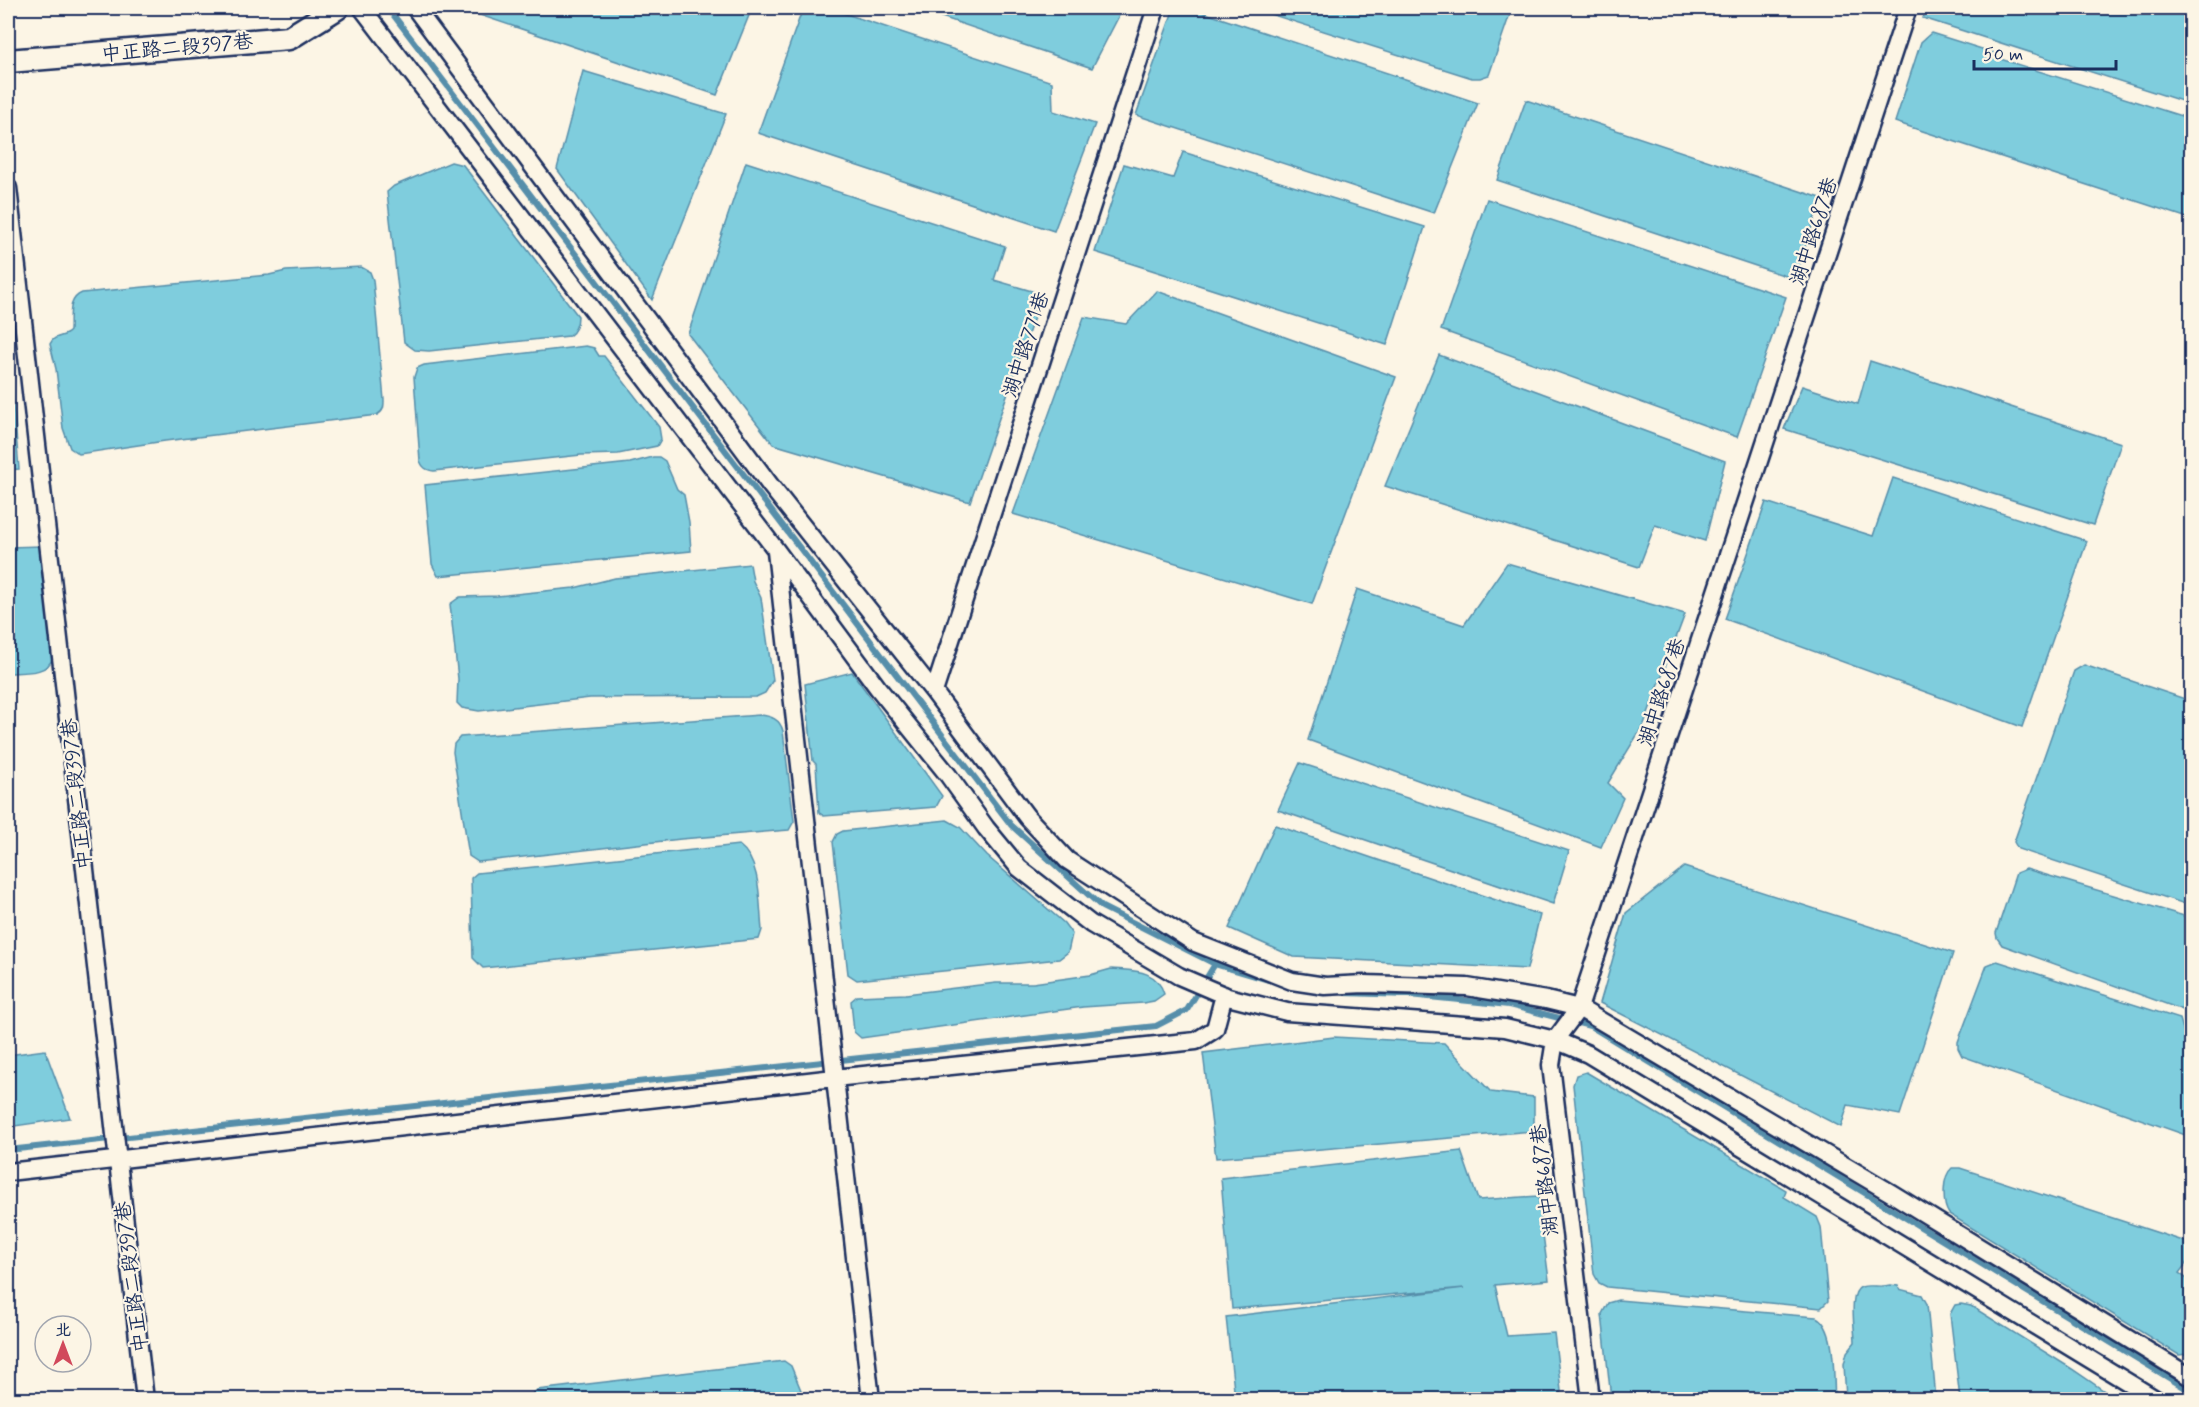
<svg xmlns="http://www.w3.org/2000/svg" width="2199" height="1407" viewBox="0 0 2199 1407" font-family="Mynerve,'LXGW WenKai TC',sans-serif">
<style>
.water{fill:#7fcddd;stroke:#578eaa;stroke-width:1.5}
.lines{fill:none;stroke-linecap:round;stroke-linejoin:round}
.stream{stroke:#578eaa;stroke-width:6}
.street-casing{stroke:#1b2f5e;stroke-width:21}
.secondary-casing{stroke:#1b2f5e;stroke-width:27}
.street{stroke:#fcf5e5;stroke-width:16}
.secondary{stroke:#fcf5e5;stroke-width:22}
.labels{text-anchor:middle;stroke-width:4.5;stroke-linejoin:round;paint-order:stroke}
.street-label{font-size:20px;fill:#1b2f5e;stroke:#fcf5e5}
</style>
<rect width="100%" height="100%" fill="#fcf5e5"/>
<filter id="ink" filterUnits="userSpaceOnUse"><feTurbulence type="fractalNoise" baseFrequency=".0167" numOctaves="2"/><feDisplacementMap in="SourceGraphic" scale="12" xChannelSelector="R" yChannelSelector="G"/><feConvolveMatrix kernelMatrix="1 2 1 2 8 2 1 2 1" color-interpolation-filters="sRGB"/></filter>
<g filter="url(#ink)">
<path class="water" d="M459,8H752L717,95Z
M803,8H828L1052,82L1053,111L1095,124L1054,231L758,133Z
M915,8H1123L1092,68Z
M1174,8H1190L1478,103L1434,213L1136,115Z
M1251,8H1512L1489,75L1480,78H1472Z
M1927,8H2191V104L1923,18Z
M1931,33L1995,53L1997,58L2191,119V219L1895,122L1921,42Z
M583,71L726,114L652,300L557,169Z
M1526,100L1821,198L1795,279L1497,180Z
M1183,152L1425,227L1387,345L1095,252L1124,164L1173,178Z
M451,162L463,165L578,316C578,324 576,331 569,336L429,351L415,350L404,342L387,192L394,186Z
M746,162L1005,246L994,280L1042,294L970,502L773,444L688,334Z
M1487,199L1786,297L1737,437L1441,330Z
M361,267L370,272L373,280L384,400C384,407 384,411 377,415L165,441L79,454L70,448L63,428L56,369L50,344C54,334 65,338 70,331C71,316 67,299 82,293L269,275L286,271Z
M1157,291L1396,377L1312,604L1013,514L1084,317L1126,324Z
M8,336L19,469L8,470Z
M586,346L594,348L599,356H604L659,427L661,439L657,446L618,454L581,455L434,471C426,470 423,468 420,461L414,377L417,368L424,365Z
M1439,355L1725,461L1705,541L1655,525L1639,567L1385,486Z
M1870,361L2121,443L2093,525L1784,429L1802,386L1858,404Z
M653,457H659L665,461L677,489L684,495L689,522L691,551L438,576L432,564L425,485L630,463Z
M1893,478L2087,541L2022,727L1725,619L1766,502L1873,536Z
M42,546L53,657C48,675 24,672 8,673V547Z
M1507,563L1685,614L1644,724L1608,783L1623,798L1601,847L1308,740L1357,589L1464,625Z
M750,564L753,581L761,598L773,680L765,693L756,697L590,698L479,711L462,708L457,703L458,679L450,604L460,597L497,596L574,588L615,578Z
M2084,665L2191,701V906L2018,849L2014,842L2074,671Z
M852,672L942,796L936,807L824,816L819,813L816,764L813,761L805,684Z
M760,715C771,716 780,719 783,731L794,821L789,830L681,839L478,862L469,856L453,752L454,744L460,737Z
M1300,763L1569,851L1553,904L1278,810Z
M947,820L960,827L987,856L1064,923L1072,934L1068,952L1059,959L857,980L848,974L833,842L837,834L843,831Z
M1275,825L1540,915L1527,969L1294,957L1229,928Z
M739,845C762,862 759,904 762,930L759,939L483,968L473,958L471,878L477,873Z
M1684,867L1953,953L1900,1115L1848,1105L1841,1127L1600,1003L1626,913Z
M2026,869L2191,918V1013L2002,945L1997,938L1996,933L2016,873Z
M1997,961L2180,1019L2189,1050L2188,1066L2191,1071V1137L1962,1056L1958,1048V1042L1987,965Z
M1111,969C1134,971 1157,969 1164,994L1154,1001L1143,1003L1083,1007L861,1038L854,1032L851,1001L857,996L906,994L996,983H1033L1090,975Z
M1334,1037L1444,1043L1491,1092L1534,1097V1131L1216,1158L1203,1053Z
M45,1050L70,1118L8,1127V1055Z
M1586,1072L1786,1190L1784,1197L1817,1217L1821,1227L1828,1301L1821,1308L1607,1287L1599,1283L1594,1274L1573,1085L1576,1075Z
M1461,1151L1478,1200L1538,1196L1549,1280L1495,1285L1507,1336L1554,1333L1562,1399H1235L1226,1317L1464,1288L1232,1309L1221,1178Z
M1952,1168H1960L2186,1242L2190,1246L2189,1260L2179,1273L2190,1281L2191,1279V1350L2187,1354L2179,1355L1949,1214C1942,1204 1942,1176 1952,1168Z
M1890,1285L1898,1286L1899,1289L1922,1295L1927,1304L1936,1399H1846L1844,1364L1847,1352L1855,1342C1855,1330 1848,1292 1861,1287C1870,1284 1881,1288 1890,1285Z
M1618,1300L1816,1317C1837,1327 1833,1379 1835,1399H1611L1602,1314L1608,1303Z
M1961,1304L1971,1306L2072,1369L2116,1399H1960L1950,1314L1955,1305Z
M784,1361L791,1366L803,1395L836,1397L838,1399H527L537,1390Z"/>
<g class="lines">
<path class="stream" d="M388,8L1011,825L1102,907L1215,964L1269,980
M1344,993L1409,995L1509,1005L1590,1026L2192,1392
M8,1150L1156,1026L1187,1010L1215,964"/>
<defs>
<path id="street" d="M362,8L776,550L878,688L948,775L986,828L1019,868L1091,924L1179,976L1228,997L1287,1012L1505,1028L1555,1040L1588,1054L2157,1400
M415,8L770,485L934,692L1027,817L1067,860L1193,942L1292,981L1325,986L1364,984L1467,987L1546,1000L1579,1008L1891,1193L2192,1378
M8,188L145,1400
M776,551L871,1400
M934,692L1156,8
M8,1172L834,1078L1196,1041L1215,1029L1224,995
M1591,1400L1551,1065L1555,1040L1579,1008L1908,8"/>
<path id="secondary" d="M8,61L289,38L337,8"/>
</defs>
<use href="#street" class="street-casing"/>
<use href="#secondary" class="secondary-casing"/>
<use href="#street" class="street"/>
<use href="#secondary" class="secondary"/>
</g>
</g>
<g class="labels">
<g class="street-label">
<text transform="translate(177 47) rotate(-5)" y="7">中正路二段397巷</text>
<text transform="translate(1813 231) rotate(-72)" y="7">湖中路687巷</text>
<text transform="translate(1025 344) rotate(-72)" y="7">湖中路771巷</text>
<text transform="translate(1661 692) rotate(-72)" y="7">湖中路687巷</text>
<text transform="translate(76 794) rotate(-96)" y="7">中正路二段397巷</text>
<text transform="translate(1544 1180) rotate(-97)" y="7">湖中路687巷</text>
<text transform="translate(131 1277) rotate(-97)" y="7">中正路二段397巷</text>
</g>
</g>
<rect width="2199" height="1407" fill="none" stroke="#fcf5e5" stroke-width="30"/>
<rect x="15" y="15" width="2169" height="1377" fill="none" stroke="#1b2f5e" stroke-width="2" filter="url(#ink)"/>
<g transform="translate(63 1344)"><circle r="28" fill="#fcf5e5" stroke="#a2a6af" stroke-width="1.5"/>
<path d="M0-4.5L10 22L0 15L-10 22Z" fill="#d1495b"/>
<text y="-9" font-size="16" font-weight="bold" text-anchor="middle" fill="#1b2f5e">北</text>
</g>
<path d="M1974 60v9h142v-9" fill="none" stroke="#1b2f5e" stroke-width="3"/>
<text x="1983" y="60" font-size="18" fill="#1b2f5e" stroke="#fcf5e5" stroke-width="4.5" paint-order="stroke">50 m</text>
</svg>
